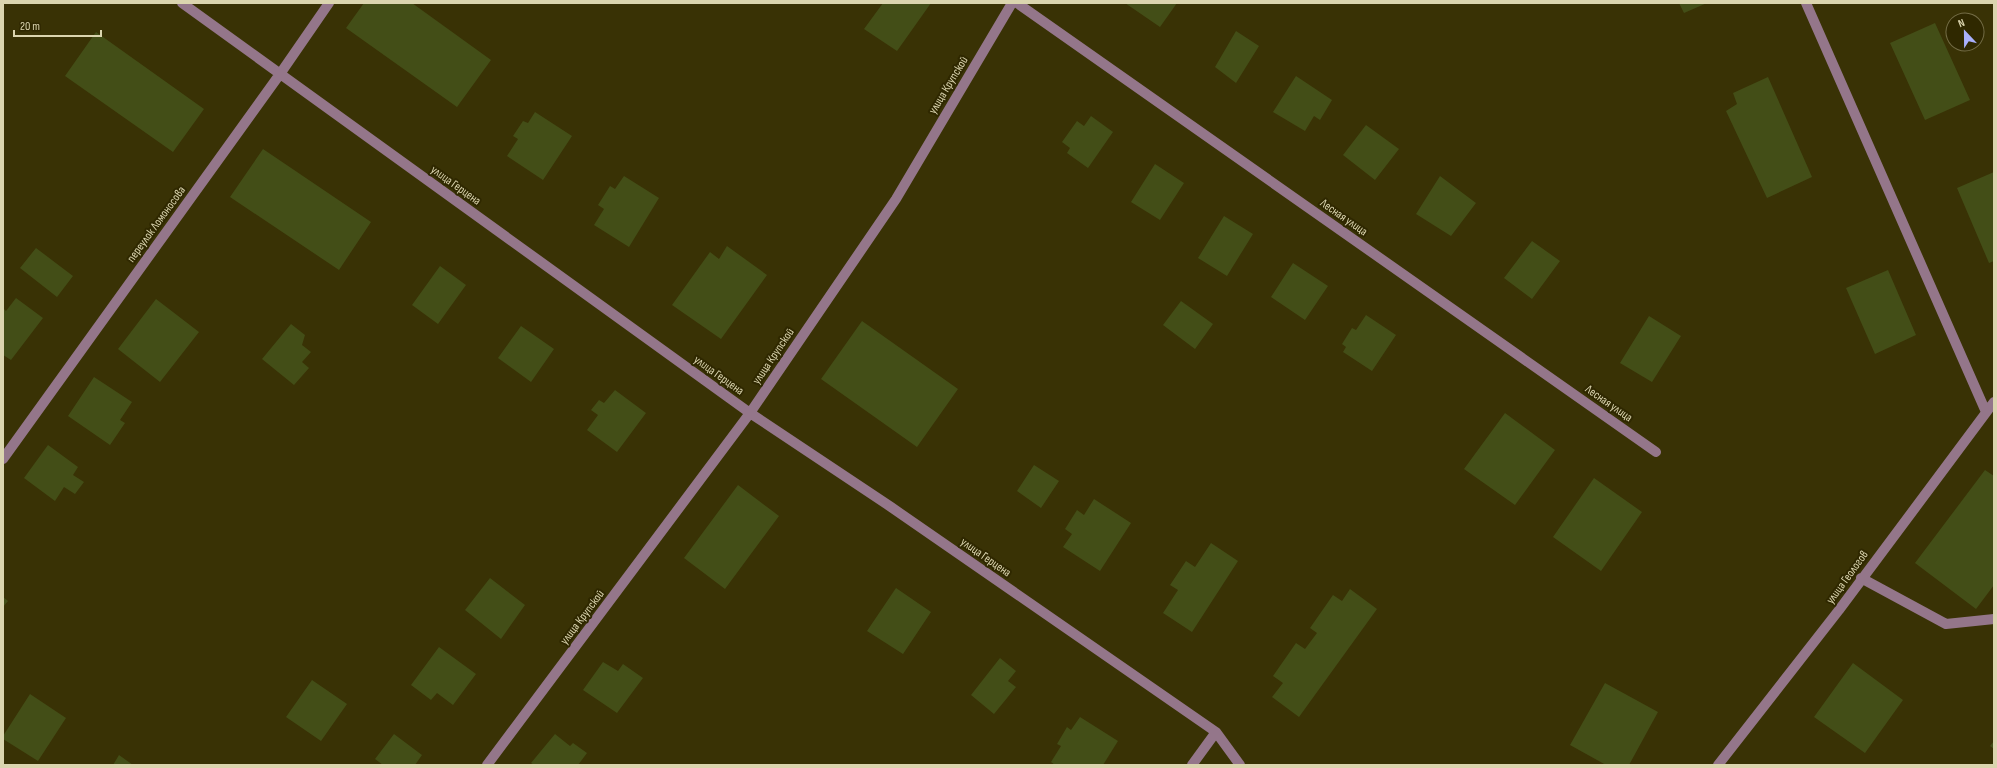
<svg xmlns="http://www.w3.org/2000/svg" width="1997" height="768" viewBox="0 0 1997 768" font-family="'Sofia Sans Condensed',sans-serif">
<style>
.building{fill:#434e17}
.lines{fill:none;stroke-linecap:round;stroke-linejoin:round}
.minor{stroke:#94768a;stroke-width:10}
.labels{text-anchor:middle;stroke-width:4;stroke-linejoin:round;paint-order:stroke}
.street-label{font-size:12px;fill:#dbd5af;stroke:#2f2800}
</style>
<rect width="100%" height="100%" fill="#393205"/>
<path class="building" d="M364,3H412L491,60L457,107L346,28Z
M883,3H931L897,51L864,29Z
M1125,3H1177L1160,27Z
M1679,3H1707L1684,13Z
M1935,23L1970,100L1925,120L1890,43Z
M1236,31L1259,46L1236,83L1215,67Z
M96,32L204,109L173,152L65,76Z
M1296,76L1332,100L1320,120L1314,116L1305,131L1273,112Z
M1768,77L1812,177L1767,198L1726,111L1737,104L1733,93Z
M535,112L572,136L543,180L507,156L518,139L513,136L523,121L528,123Z
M1091,116L1113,132L1088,168L1067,153L1070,148L1062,142L1077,121L1084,126Z
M1366,125L1399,149L1375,180L1343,155Z
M263,149L371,222L339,270L230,197Z
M1155,164L1184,183L1160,220L1131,202Z
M1994,172V261L1989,263L1957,188Z
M624,176L659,198L629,247L594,225L604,209L598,205L610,186L615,189Z
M1440,176L1476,203L1451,236L1416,214Z
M1224,216L1253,234L1227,276L1198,258Z
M1532,241L1560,261L1532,299L1504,278Z
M727,246L767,275L721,339L672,305L710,252L719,259Z
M36,248L73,276L57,297L20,268Z
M1293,263L1328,286L1305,320L1271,297Z
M440,266L466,285L438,324L412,305Z
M1888,270L1916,335L1875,354L1846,288Z
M16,298L43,318L11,360L3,355V308L6,311Z
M156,299L199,332L160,382L118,349Z
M1181,301L1213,324L1195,349L1163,325Z
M1366,315L1396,335L1372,371L1343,352L1346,347L1342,344L1352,328L1356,330Z
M1649,316L1681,336L1652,382L1620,363Z
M862,321L958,389L917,447L821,379Z
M291,324L305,335L302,345L311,352L302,362L309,368L294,385L262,359Z
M521,326L554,349L531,382L498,358Z
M94,377L132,402L120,420L125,423L110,445L68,416Z
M615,390L646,413L617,452L587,430L598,415L591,410L599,400L604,403Z
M1505,413L1555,450L1515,505L1464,469Z
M48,445L78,467L73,475L84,482L75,494L64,487L55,501L24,478Z
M1034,465L1059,481L1041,508L1017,491Z
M1985,470L1994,476V585L1976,609L1915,563Z
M1594,478L1642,512L1601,571L1553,537Z
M738,485L779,516L725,589L684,558Z
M1094,499L1131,523L1100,571L1063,547L1072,534L1065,529L1077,510L1084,515Z
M1211,543L1238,561L1192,632L1163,613L1178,590L1170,585L1186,561L1195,567Z
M490,578L525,605L501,639L465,610Z
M896,588L931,612L903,654L867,631Z
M1350,589L1377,609L1299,717L1272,697L1283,683L1273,676L1296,643L1305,649L1317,633L1310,628L1333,595L1342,601Z
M3,597L8,601L3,607Z
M439,647L476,674L453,705L437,693L431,700L411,685Z
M1000,658L1016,671L1008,681L1016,687L994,714L971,695Z
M603,662L618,671L623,664L643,678L617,713L583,690Z
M1853,663L1903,700L1865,753L1814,717Z
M312,680L347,704L321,741L286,717Z
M1605,683L1658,712L1629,765H1606L1570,745Z
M30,694L66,718L38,761L3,739V736Z
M1080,717L1118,741L1103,765H1055L1051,762L1061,746L1057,744L1067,727L1071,730Z
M394,734L422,755L415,765H383L375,759Z
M555,734L570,746L573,743L587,753L578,765H534L531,763Z
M1994,741V749L1990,746Z
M119,755L133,765H113Z"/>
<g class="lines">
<path class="minor" d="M182,3L750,413L891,507L1216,732L1240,765
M1017,3L1656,452
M1806,3L1986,412
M3,459L280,74L329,3
M1861,578L1946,624L1994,619
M487,765L750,413L896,199L1012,3
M1192,765L1216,732
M1718,765L1839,610L1994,402"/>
</g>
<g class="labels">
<g class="street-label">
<text transform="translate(948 85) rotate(-59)" y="4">улица Крупской</text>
<text transform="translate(456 185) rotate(36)" y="4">улица Герцена</text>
<text transform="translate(1344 217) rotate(35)" y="4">Лесная улица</text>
<text transform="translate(156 224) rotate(-54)" y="4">переулок Ломоносова</text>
<text transform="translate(773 356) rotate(-56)" y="4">улица Крупской</text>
<text transform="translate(719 375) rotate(36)" y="4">улица Герцена</text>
<text transform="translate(1609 403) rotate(35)" y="4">Лесная улица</text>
<text transform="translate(986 557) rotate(35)" y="4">улица Герцена</text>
<text transform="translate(1847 577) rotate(-54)" y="4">улица Геологов</text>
<text transform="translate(582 617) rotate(-53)" y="4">улица Крупской</text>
</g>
</g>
<rect width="1997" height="768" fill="none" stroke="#dbd5af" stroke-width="8"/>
<g transform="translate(1965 32) rotate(338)"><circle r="19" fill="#2f2800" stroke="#746d46"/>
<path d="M0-3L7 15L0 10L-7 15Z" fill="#a9b0fc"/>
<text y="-6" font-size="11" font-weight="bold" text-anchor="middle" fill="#dbd5af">N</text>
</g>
<path d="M14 30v6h87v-6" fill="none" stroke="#dbd5af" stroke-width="2"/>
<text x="20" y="30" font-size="12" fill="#dbd5af" stroke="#2f2800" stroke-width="3" paint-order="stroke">20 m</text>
</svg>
